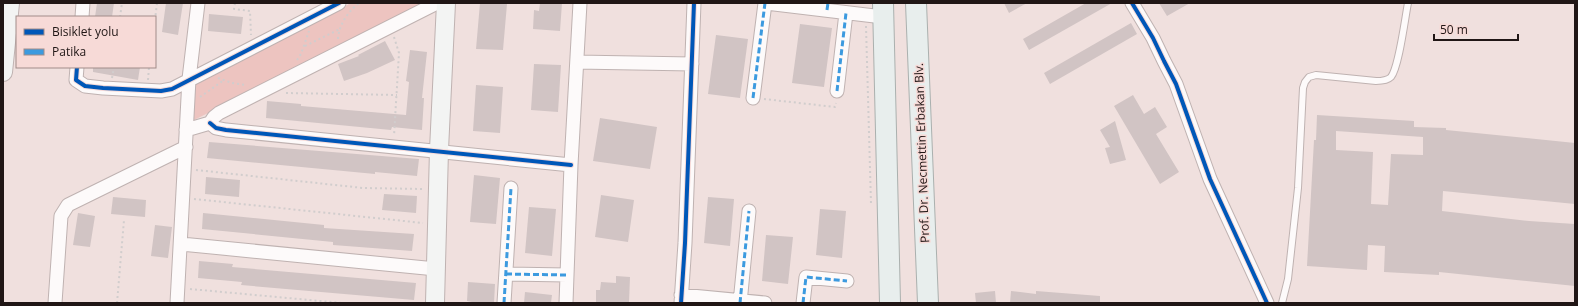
<svg xmlns="http://www.w3.org/2000/svg" width="1578" height="306" viewBox="0 0 1578 306" font-family="'Open Sans',sans-serif">
<style>
.green{fill:#edc4c0}
.building{fill:#d1c4c4;fill-rule:evenodd}
.lines{fill:none;stroke-linecap:round;stroke-linejoin:round}
.lane-casing{stroke:#bfb2b1;stroke-width:8}
.street-casing{stroke:#bfb2b1;stroke-width:15}
.secondary-casing{stroke:#bfb2b1;stroke-width:20}
.primary-casing{stroke:#aab0ae;stroke-width:22}
.path{stroke:#d1cdcd;stroke-width:2;stroke-dasharray:2 3;stroke-linecap:butt}
.lane{stroke:#fdfafa;stroke-width:6}
.street{stroke:#fdfafa;stroke-width:13}
.secondary{stroke:#f3f4f3;stroke-width:18}
.primary{stroke:#e8eeed;stroke-width:20}
.quiet{stroke:#3c9adf;stroke-width:3;stroke-dasharray:6 3;stroke-linecap:butt}
.cycleway-casing{stroke:#f7dad7;stroke-width:6}
.cycleway{stroke:#0057b8;stroke-width:4}
.labels{text-anchor:middle;stroke-width:3;stroke-linejoin:round;paint-order:stroke}
.street-label{font-size:12px;fill:#201615;stroke:#f7dad7}
</style>
<rect width="100%" height="100%" fill="#f0e0de"/>
<path class="green" d="M351,3H429L192,121V83Z"/>
<path class="building" d="M97,3H114L112,17H95Z
M166,3H183L178,35L162,32Z
M480,3L507,4L503,50L476,49Z
M540,3H562L560,31L533,29L534,10L539,11Z
M1004,3H1027L1009,13Z
M1086,3H1112L1029,50L1023,39Z
M1159,3H1190L1167,16Z
M209,14L243,17L241,34L208,31Z
M1131,23L1137,34L1050,84L1044,73Z
M800,24L832,28L824,87L792,83Z
M716,35L748,39L740,98L708,94Z
M385,41L395,60L367,73L344,81L338,64L359,56L358,55Z
M410,50L427,52L422,98H424L422,130L392,127L391,130L266,118L267,101L301,104V106L406,115L409,82L406,81Z
M534,64L561,65L558,112L531,110Z
M93,67H140L138,80L93,72Z
M476,85L503,87L500,133L473,131Z
M1133,95L1144,114L1155,107L1167,127L1156,134L1179,172L1160,184L1114,106Z
M1317,115L1414,121V127L1446,128V130L1575,143V204L1443,191L1442,211L1529,221L1575,224V286L1439,272V275L1384,272L1385,246L1368,245L1367,270L1307,266L1314,140H1316ZM1336,131L1423,137V155L1391,154L1388,205L1371,204L1373,152L1336,150Z
M600,118L657,127L650,169L593,161Z
M1115,121L1126,160L1110,164L1105,148L1110,147L1100,130Z
M209,142L419,159L417,176L375,172V174L207,158Z
M474,175L500,178L496,224L470,222Z
M206,177L240,180L239,197L205,194Z
M384,194L417,196L416,213L382,210Z
M601,195L634,200L628,242L595,237Z
M113,197L146,200L145,217L111,214Z
M708,197L734,199L730,246L704,243Z
M529,207L556,209L552,256L525,253Z
M820,209L846,211L842,258L816,255Z
M78,213L95,216L90,247L73,245Z
M203,213L324,225V228L414,234L412,251L333,245V242L202,229Z
M155,225L172,227L168,258L151,256Z
M766,235L793,237L788,284L762,281Z
M199,261L233,264L232,267L416,283L414,300L241,285L242,282L198,278Z
M616,276L630,277L629,303H596V290H600L601,282L616,283Z
M468,282L495,284L494,303H472V302L467,301Z
M995,291L996,303H976L975,293Z
M1011,291L1036,294V291L1100,296V303H1010Z
M525,292L552,295L551,303H524Z"/>
<g class="lines">
<defs>
<path id="lane" d="M1282,303L1288,279L1298,188L1303,88L1305,82L1309,77L1316,75L1376,81C1381,81 1387,81 1391,77C1399,67 1405,18 1408,3"/>
<path id="street" d="M766,3L883,17
M1132,3L1153,38L1164,61L1176,84L1210,179L1267,303
M82,17L83,3
M577,62L692,64
M77,67L76,80L85,86L103,88L161,91L172,89L339,3
M837,91L846,13
M753,98L765,3
M210,123L216,128L226,130L571,165
M186,130L210,123L214,117L219,113L437,3
M181,244L436,269
M506,274L567,275
M681,295L765,303
M55,303L61,216L68,205L186,147
M177,303L189,79L198,3
M504,303L511,188
M566,303L571,165L580,3
M681,303L685,243L694,3
M740,303L749,211
M803,303L806,277L847,281"/>
<path id="secondary" d="M3,72L10,3
M435,303L439,150L446,3"/>
<path id="primary" d="M883,3L890,303
M916,3L928,303"/>
</defs>
<use href="#lane" class="lane-casing"/>
<use href="#street" class="street-casing"/>
<use href="#secondary" class="secondary-casing"/>
<use href="#primary" class="primary-casing"/>
<path class="path" d="M235,3L234,9L250,11L251,35
M120,17L122,3
M155,20L157,3
M866,26L871,204
M394,37L399,53L394,136
M338,39C339,24 348,12 359,3
M305,46L340,29
M297,60L301,54L309,31
M112,78L114,67
M218,78L232,83L246,85
M148,80L149,67
M286,93L397,95
M200,97L224,80
M764,99L835,107L836,103
M196,170L363,188L424,189
M194,199L423,223
M190,289L342,303
M117,303L124,220"/>
<use href="#lane" class="lane"/>
<use href="#street" class="street"/>
<use href="#secondary" class="secondary"/>
<use href="#primary" class="primary"/>
<path class="quiet" d="M827,10L828,3
M837,91L846,13
M753,98L765,3
M506,274L567,275
M504,303L511,188
M740,303L749,211
M803,303L806,277L847,281"/>
<defs>
<path id="cycleway" d="M1132,3L1153,38L1164,61L1176,84L1210,179L1267,303
M77,67L76,80L85,86L103,88L161,91L172,89L339,3
M210,123L216,128L226,130L571,165
M681,303L685,243L694,3"/>
</defs>
<use href="#cycleway" class="cycleway-casing"/>
<use href="#cycleway" class="cycleway"/>
</g>
<g class="labels">
<g class="street-label">
<text transform="translate(922 153) rotate(-92)" y="4">Prof. Dr. Necmettin Erbakan Blv.</text>
</g>
</g>
<rect width="1578" height="306" fill="none" stroke="#201615" stroke-width="8"/>
<rect x="16" y="16" width="140" height="52" fill="#f7dad7" stroke="#a18c89"/>
<rect x="24" y="29" width="20" height="6" fill="#0057b8" stroke="#a18c89"/>
<text x="52" y="36" font-size="12" fill="#201615">Bisiklet yolu</text>
<rect x="24" y="49" width="20" height="6" fill="#3c9adf" stroke="#a18c89"/>
<text x="52" y="56" font-size="12" fill="#201615">Patika</text>
<path d="M1434 34v6h84v-6" fill="none" stroke="#201615" stroke-width="2"/>
<text x="1440" y="34" font-size="12" fill="#201615" stroke="#f7dad7" stroke-width="3" paint-order="stroke">50 m</text>
</svg>
